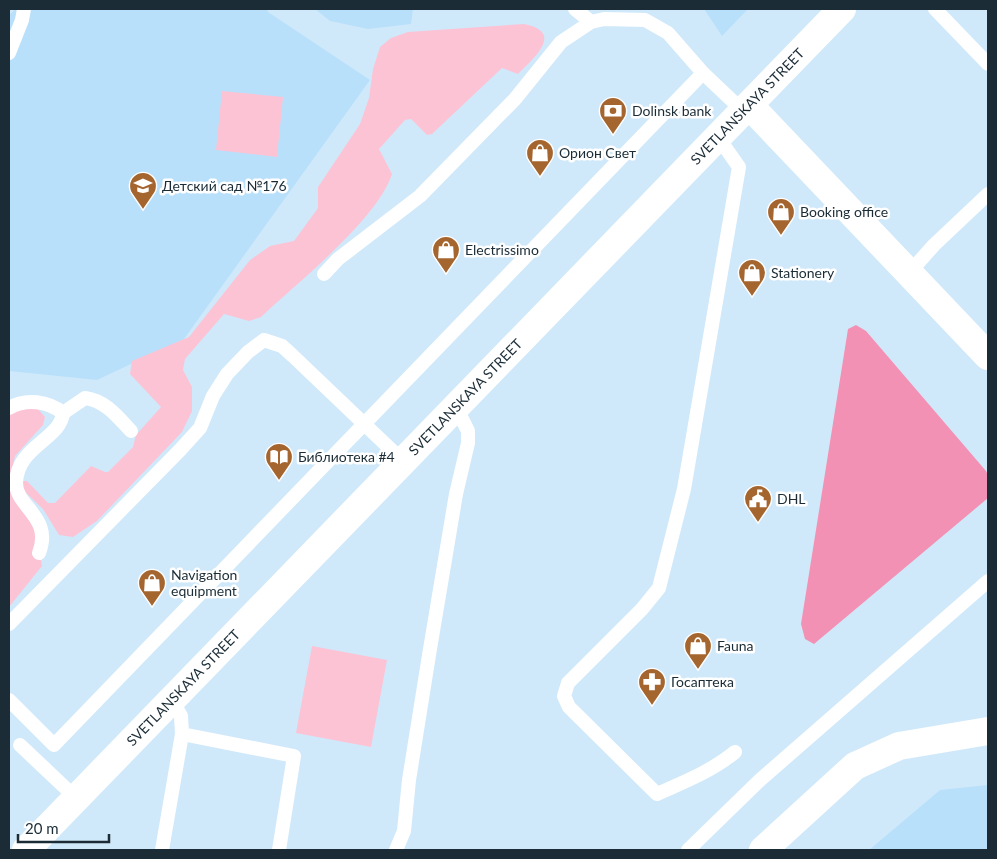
<svg xmlns="http://www.w3.org/2000/svg" width="997" height="859" viewBox="0 0 997 859" font-family="Lato,sans-serif">
<style>
.built{fill:#b9e0fa}
.green{fill:#fcc3d5}
.forest{fill:#f291b3}
.lines{fill:none;stroke-linecap:round;stroke-linejoin:round}
.service{stroke:#fff;stroke-width:14}
.primary{stroke:#fff;stroke-width:28}
.labels{text-anchor:middle;stroke-width:5;stroke-linejoin:round;paint-order:stroke}
.street-label{font-size:14px;fill:#1b2c36;stroke:#fff}
.poi-label{font-size:14px;fill:#1b2c36;stroke:#fff;text-anchor:start}
</style>
<rect width="100%" height="100%" fill="#d0e9fa"/>
<path class="built" d="M16,9H267L268,12L370,80L184,339L97,380L9,371V15Z
M315,9H413L411,24L368,29L330,21Z
M704,9H748L722,36Z
M988,785V850H869L940,790Z"/>
<path class="green" d="M524,24C565,32 534,58 518,74L502,68L432,134L427,135L411,119L405,120L379,149L392,174C377,220 298,282 261,317L249,321L224,314L185,359L183,370L192,387V411L182,432L97,521L73,537L59,535L43,509L23,490L22,481H27L48,503H55L91,466L105,472H108L133,447L136,435L161,407L130,374L132,361L189,337L250,260L270,246L294,241L318,208V187L360,124L369,98L373,69L380,47L391,38L408,32Z
M222,91L283,97L277,157L216,150Z
M37,408L45,417L43,425L15,456L9,484L35,529L42,566L9,607V415L19,410Z
M312,646L387,660L371,747L296,733Z"/>
<path class="forest" d="M856,325L866,331L986,471L988,475V498L814,644L805,639L801,624L848,329Z"/>
<g class="lines">
<path class="service" d="M575,9L591,22
M935,9L988,64
M9,53L22,20L24,9
M718,137L739,167L684,489L659,588L642,609L568,683L564,696L569,707L657,794C684,782 712,771 735,752
M909,273L934,245L988,194
M324,274L338,259L420,196L515,99L561,42L591,22L604,19L645,20L668,33L703,73L743,111
M9,408C26,398 48,401 63,413C61,439 17,446 16,483C16,507 53,517 39,553
M63,413L85,398C106,401 117,416 131,431
M9,624L180,450L200,428L213,396L227,374L248,352L264,340L282,346L293,356L403,461
M9,700L54,745L703,73
M182,734L294,756L279,850
M20,745L76,798
M162,850L182,734L181,716L172,700
M396,850L404,831L409,780L430,649L456,494L468,443V431L456,407
M688,850L760,780L988,581"/>
<g class="primary">
<path d="M749,105L988,356"/>
<path id="s1" d="M26,850L842,9"/>
<path d="M763,850L855,766L899,746L988,731"/>
</g>
</g>
<defs>
<symbol id="bank-pin" viewBox="-11 -11 22 30"><path d="M0 17L-7.5 6A9.5 9.5 0 1 1 7.5 6Z" fill="#a5652e" stroke="#fff"/><path d="M-6-4H6V4H-6ZM0-2.3a2.3 2.3 0 1 0 0 4.6a2.3 2.3 0 1 0 0-4.6Z" fill="#fff"/></symbol>
<symbol id="shop-pin" viewBox="-11 -11 22 30"><path d="M0 17L-7.5 6A9.5 9.5 0 1 1 7.5 6Z" fill="#a5652e" stroke="#fff"/><path d="M-5-2.5h2.3a2.7 3.5 0 0 1 5.4 0H5L5.5 6h-11ZM-1.5-2.5h3a1.5 2.3 0 0 0-3 0Z" fill="#fff"/></symbol>
<symbol id="school-pin" viewBox="-11 -11 22 30"><path d="M0 17L-7.5 6A9.5 9.5 0 1 1 7.5 6Z" fill="#a5652e" stroke="#fff"/><path d="M0-5L7-2L0 1L-7-2ZM-4 1L0 2.5L4 1V4Q0 6-4 4Z" fill="#fff"/></symbol>
<symbol id="library-pin" viewBox="-11 -11 22 30"><path d="M0 17L-7.5 6A9.5 9.5 0 1 1 7.5 6Z" fill="#a5652e" stroke="#fff"/><path d="M-6-4Q-3-5.5-.7-3.5V5Q-3 3-6 4ZM6-4Q3-5.5 .7-3.5V5Q3 3 6 4Z" fill="#fff"/></symbol>
<symbol id="civic-pin" viewBox="-11 -11 22 30"><path d="M0 17L-7.5 6A9.5 9.5 0 1 1 7.5 6Z" fill="#a5652e" stroke="#fff"/><path d="M-.6-6.5H3V-4.5H.6V-3L4-1V1h2V6H-6V1h2V-1L-.6-3ZM-1.2 2.5V6h2.4V2.5Z" fill="#fff"/></symbol>
<symbol id="pharmacy-pin" viewBox="-11 -11 22 30"><path d="M0 17L-7.5 6A9.5 9.5 0 1 1 7.5 6Z" fill="#a5652e" stroke="#fff"/><path d="M-2-6h4v4h4v4h-4v4h-4v-4h-4v-4h4Z" fill="#fff"/></symbol>
</defs>
<g fill-rule="evenodd">
<use href="#bank-pin" x="597" y="95" width="32" height="43"/>
<use href="#shop-pin" x="524" y="137" width="32" height="43"/>
<use href="#school-pin" x="127" y="170" width="32" height="43"/>
<use href="#shop-pin" x="765" y="196" width="32" height="43"/>
<use href="#shop-pin" x="430" y="234" width="32" height="43"/>
<use href="#shop-pin" x="736" y="257" width="32" height="43"/>
<use href="#library-pin" x="263" y="441" width="32" height="43"/>
<use href="#civic-pin" x="742" y="483" width="32" height="43"/>
<use href="#shop-pin" x="136" y="567" width="32" height="43"/>
<use href="#shop-pin" x="682" y="630" width="32" height="43"/>
<use href="#pharmacy-pin" x="636" y="666" width="32" height="43"/>
</g>
<g class="labels">
<g class="street-label">
<text dy="5" stroke="none"><textPath href="#s1" startOffset="1036">SVETLANSKAYA STREET</textPath></text>
<text dy="5" stroke="none"><textPath href="#s1" startOffset="631">SVETLANSKAYA STREET</textPath></text>
<text dy="5" stroke="none"><textPath href="#s1" startOffset="226">SVETLANSKAYA STREET</textPath></text>
</g>
<g class="poi-label">
<text x="632" y="116">Dolinsk bank</text>
<text x="559" y="158">Орион Свет</text>
<text x="162" y="191">Детский сад №176</text>
<text x="800" y="217">Booking office</text>
<text x="465" y="255">Electrissimo</text>
<text x="771" y="278">Stationery</text>
<text x="298" y="462">Библиотека #4</text>
<text x="777" y="504">DHL</text>
<text x="171" y="580">Navigation<tspan x="171" dy="16">equipment</tspan></text>
<text x="717" y="651">Fauna</text>
<text x="671" y="687">Госаптека</text>
</g>
</g>
<rect width="997" height="859" fill="none" stroke="#1b2c36" stroke-width="20"/>
<path d="M18 834v8h91v-8" fill="none" stroke="#1b2c36" stroke-width="2.5"/>
<text x="25" y="834" font-size="15" fill="#1b2c36" stroke="#ffffff" stroke-width="4" paint-order="stroke">20 m</text>
</svg>
